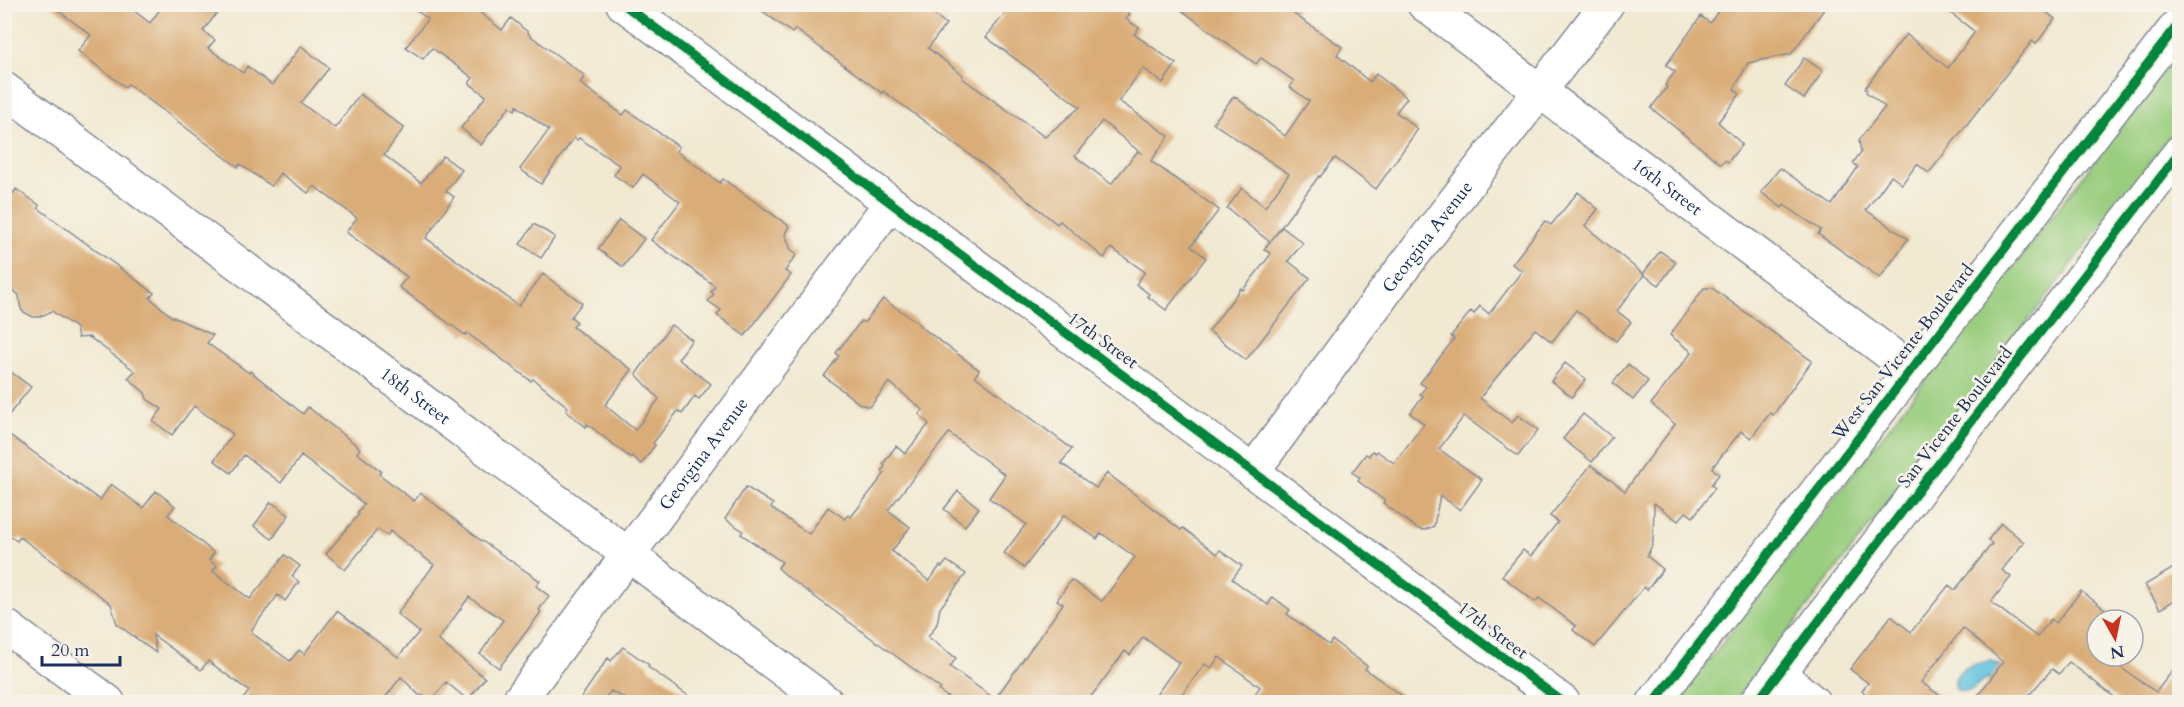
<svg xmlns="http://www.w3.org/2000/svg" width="2184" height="707" viewBox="0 0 2184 707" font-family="Cardo,serif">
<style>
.green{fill:#9ace7f;stroke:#5a7e6e;stroke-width:1.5}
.water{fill:#61c3df;stroke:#3e799e;stroke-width:1.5}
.building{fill:#daad78;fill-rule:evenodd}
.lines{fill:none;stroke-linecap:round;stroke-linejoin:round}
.minor-casing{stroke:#868c98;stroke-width:36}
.major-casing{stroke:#868c98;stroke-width:36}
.minor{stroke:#fff;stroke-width:33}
.major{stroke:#fff;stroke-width:33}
.cycleway-casing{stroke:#f7f3e8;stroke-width:13}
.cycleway{stroke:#00873e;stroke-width:9}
.labels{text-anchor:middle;stroke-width:5;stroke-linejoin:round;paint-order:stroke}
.street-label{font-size:18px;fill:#1b2f5e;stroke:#f7f3e8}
</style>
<rect width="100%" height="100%" fill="#f7f3e8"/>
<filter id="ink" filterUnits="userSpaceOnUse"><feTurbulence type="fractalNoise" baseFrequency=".0167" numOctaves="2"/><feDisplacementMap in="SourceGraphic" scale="12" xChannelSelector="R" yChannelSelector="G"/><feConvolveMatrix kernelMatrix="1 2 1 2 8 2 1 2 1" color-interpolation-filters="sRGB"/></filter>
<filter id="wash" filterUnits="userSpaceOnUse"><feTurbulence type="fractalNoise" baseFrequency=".008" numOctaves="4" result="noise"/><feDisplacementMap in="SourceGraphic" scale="24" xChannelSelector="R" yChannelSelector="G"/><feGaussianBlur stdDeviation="1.35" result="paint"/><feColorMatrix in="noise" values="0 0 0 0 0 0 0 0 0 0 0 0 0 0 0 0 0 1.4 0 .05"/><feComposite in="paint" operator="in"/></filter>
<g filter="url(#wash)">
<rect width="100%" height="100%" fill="#f1e9d2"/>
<path class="green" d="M2179,52V125L1734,702H1677Z"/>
<path class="water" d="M1992,661L2002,667V677C1996,678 1988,677 1982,681C1971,689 1970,695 1956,689C1949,669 1977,663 1992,661Z"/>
<g id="blocks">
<path class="building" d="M49,4H125L150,23L164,4H224L203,31L215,40L208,48L243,73L247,66L272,85L301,46L329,68L301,103L335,128L360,94L404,128L384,155L421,183L443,156L462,170L446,191L454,197L426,238L519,306L543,274L582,303L571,317L577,322L573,327L632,370L605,405L635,430L659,399L636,374L671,325L692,340L678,359L711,384L699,399L695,396L682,414L678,411L653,443L655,445L643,462L641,464L632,456L631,458L587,424L586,427L566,411L568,407L533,379L531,381L467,333L465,335L399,287L407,277L346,232L357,218L314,186L308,193L280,173L271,186L240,164L238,167L128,84L125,87L78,51L91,35Z
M407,4H469L502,30L511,18L529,33L528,34L585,76L580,83L623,115L627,110L679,147L676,151L720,183L723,179L789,226L785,234L791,250L797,254L785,271L791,275L745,336L717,315L721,310L708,301L714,294L711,292L715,286L651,240L680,202L643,174L633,188L614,175L620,166L579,138L577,140L574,138L541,184L520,169L549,130L517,106L515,110L510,106L481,145L461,128L486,96L469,83L473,78L432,48L423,59L406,47L428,19Z
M753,4H920L946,24L928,48L963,75L962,78L1045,137L1080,107L986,37L1012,4H1118L1130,14L1126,19L1139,28L1134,34L1176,64L1163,83L1143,68L1119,101L1169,136L1151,161L1219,210L1191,246L1206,258L1166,310L1147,296L1149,294L1136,284L1145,272L1111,248L1104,258L1060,221L1057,224L980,162L883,91L882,93L795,29L792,33ZM1102,121L1142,154L1138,151L1111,184L1075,156Z
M1173,4H1300L1294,14L1342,47L1337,55L1370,82L1376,74L1407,98L1396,112L1418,129L1376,189L1335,158L1320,177L1319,176L1270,242L1227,208L1242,188L1265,207L1289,174L1213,123L1234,96L1285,136L1309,101L1290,87L1294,81L1261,58L1256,64Z
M1723,4H1828L1791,54L1748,63L1734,89L1740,94L1718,122L1742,144L1728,162L1725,160L1721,164L1651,108L1667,87L1665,85L1675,72L1666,65L1701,16L1710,23Z
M1939,4H2036L2055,19L2036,44L2032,41L1929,173L1917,164L1902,184L1891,176L1866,210L1908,239L1880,278L1818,234L1821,230L1784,205L1782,208L1761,192L1780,168L1832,205L1858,167L1853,163L1861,152L1859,140L1885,107L1866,92L1867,90L1865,88L1906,34L1948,68L1975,32Z
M1804,58L1823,71L1804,99L1785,86Z
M4,187L14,193L16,189L39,205L38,208L154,293L150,298L171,316L213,335L207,343L249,373L250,371L303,414L308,407L360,448L357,453L381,471L379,474L414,501L421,493L479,539L540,581L536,586L549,596L539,610L541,612L499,668L480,654L503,620L469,597L438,640L485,678L468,700L446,682L431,701L424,696L419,695L401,677L382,702H241L249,691L208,661L201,670L153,635L156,653L117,624L111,604L20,537L17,541L4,532V431L100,500L111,484L143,508L156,491L175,506L168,515L214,553L209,560L217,566L213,571L250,599L285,555L300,566L292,576L299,582L285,601L278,595L252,629V633L290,661L299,650L304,654L337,611L398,657L419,632L397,614L434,565L390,531L387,536L378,529L345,570L326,554L359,514L357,513L364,504L301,456L281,483L244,455L231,473L214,460L233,434L194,406L172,435L153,421L162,409L147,399L145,393L128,378L135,371L89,337L78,338L76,328L52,311L39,317H33L22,311L20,305L19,295L4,284Z
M1578,192L1598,209L1585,226L1643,274L1660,251L1676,262L1659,285L1644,275L1617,311L1631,322L1616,341L1576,310L1552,342L1535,329L1480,398L1512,423L1518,415L1538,430L1518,456L1464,416L1439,449L1482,480L1460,510L1440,495L1434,526L1425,530L1418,529L1383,503L1385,501L1358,481L1360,478L1352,472L1366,454L1369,456L1372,451L1376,453L1377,451L1394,463L1424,424L1410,413L1423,396L1420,394L1426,387L1420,383L1454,339L1451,336L1471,311L1474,314L1480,306L1489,314L1522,271L1512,264L1545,221L1551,225Z
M619,220L644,239L623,267L598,249Z
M534,224L555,237L541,258L520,244Z
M1282,227L1303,243L1288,261L1310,278L1246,360L1209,331L1241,288L1243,290L1271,254L1264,249Z
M1704,288H1712L1812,361L1773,415L1770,413L1751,438L1741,431L1712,468L1719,474L1711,485L1715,488L1693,517L1686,512L1678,521L1654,503L1653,543L1647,556L1663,569L1647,590L1644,587L1595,647L1573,630L1576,626L1539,598L1535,602L1502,576L1523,550L1531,556L1558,522L1550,516L1591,465L1625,491L1675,424L1651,404L1692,352L1670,335Z
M883,299L916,321L920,326L979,370L975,376L1072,449L1061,463L1096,488L1107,473L1181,530L1183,528L1217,554L1220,550L1242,566L1232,579L1268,605L1273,597L1290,610L1287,614L1329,645L1332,640L1367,666L1365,669L1411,702H1249L1260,687L1219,657L1211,668L1205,664L1176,702H1151L1179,663L1143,637L1130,655L1125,651L1087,702H955L939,691L941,689L789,578L778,568L782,562L741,534L743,531L725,519L746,487L773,504L771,508L809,534L828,507L845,519L848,515L851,517L885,473L882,471L885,466L883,464L896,446L905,454L929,424L919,414L923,410L889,382L870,407L860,404L824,376L839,356L836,353L861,321L864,323ZM949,433L1005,475L989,498L1026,524L1004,553L1024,568L1064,515L1097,539L1101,533L1135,557L1102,601L1071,580L1057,600L1063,604L995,699L950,667L956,658L928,637L937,624L940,608L966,574L947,561L942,567L940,566L929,581L892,551L910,527L888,510Z
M1565,363L1586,379L1572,397L1551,381Z
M1628,364L1648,381L1633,400L1613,383Z
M4,367L31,387L4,421Z
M1583,414L1612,437L1592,462L1563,439Z
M958,491L979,508L965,526L944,509Z
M271,502L289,515L272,539L254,526Z
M2001,523L2024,542L2002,570L2011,577L1991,602L2037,637L2051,619L2056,623L2081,591L2119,620H2097V656H2104L2156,692L2180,661V702H2121L2069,662L2059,674L2052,669L2023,702H1973L2003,662L1963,628L1921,682L1949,702H1876L1862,691L1868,683L1850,669L1891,616L1911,632L1949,585L1955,590L1992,544L1988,540Z
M2180,564V597L2160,609L2145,585Z
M623,647L649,665L648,667L697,702H631L611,691L602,702H578L608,658L611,661Z"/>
</g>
</g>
<g filter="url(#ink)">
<use href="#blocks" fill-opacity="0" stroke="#868c98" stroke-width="1.5"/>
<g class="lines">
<defs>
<g id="minor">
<path d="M623,4L1563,702"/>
<path id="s1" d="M1424,4L1910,369"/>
<path id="s2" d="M4,89L826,702"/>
<path id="s3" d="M1253,471L1393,281L1607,4"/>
<path d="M4,625L108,702"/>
<path d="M1779,674L1813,702"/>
<path id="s4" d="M518,702L890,204"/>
</g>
<path id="major" d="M1654,702L2180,22
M1757,702L1962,433L2180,152"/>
</defs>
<use href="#minor" class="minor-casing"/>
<use href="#major" class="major-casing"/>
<use href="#minor" class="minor"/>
<use href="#major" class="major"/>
<defs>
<path id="cycleway" d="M623,4L1563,702
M1654,702L2180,22
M1757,702L1962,433L2180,152"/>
</defs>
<use href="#cycleway" class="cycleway-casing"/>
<use href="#cycleway" class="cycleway"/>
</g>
</g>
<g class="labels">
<g class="street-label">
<text dy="6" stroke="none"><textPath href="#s1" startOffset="304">16th Street</textPath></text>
<text dy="6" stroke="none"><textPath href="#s3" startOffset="292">Georgina Avenue</textPath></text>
<text transform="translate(1103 340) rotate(36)" y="6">17th Street</text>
<text transform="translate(1903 352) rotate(-52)" y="6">West San Vicente Boulevard</text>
<text dy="6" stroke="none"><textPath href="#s2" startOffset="513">18th Street</textPath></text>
<text transform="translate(1955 417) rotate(-52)" y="6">San Vicente Boulevard</text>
<text dy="6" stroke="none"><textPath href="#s4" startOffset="310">Georgina Avenue</textPath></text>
<text transform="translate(1493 630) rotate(37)" y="6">17th Street</text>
</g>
</g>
<rect width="2184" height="707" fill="none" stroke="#f7f3e8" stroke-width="24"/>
<g transform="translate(2115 638) rotate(171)"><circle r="28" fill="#f7f3e8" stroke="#9fa5b1" stroke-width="1.5"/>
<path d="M0-4.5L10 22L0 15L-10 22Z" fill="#c8321e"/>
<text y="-9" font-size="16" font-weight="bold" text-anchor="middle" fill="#1b2f5e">N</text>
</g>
<path d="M42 656v9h78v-9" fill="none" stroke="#1b2f5e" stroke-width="3"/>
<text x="51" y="656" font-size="18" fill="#1b2f5e" stroke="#f7f3e8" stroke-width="4.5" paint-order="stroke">20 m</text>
</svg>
